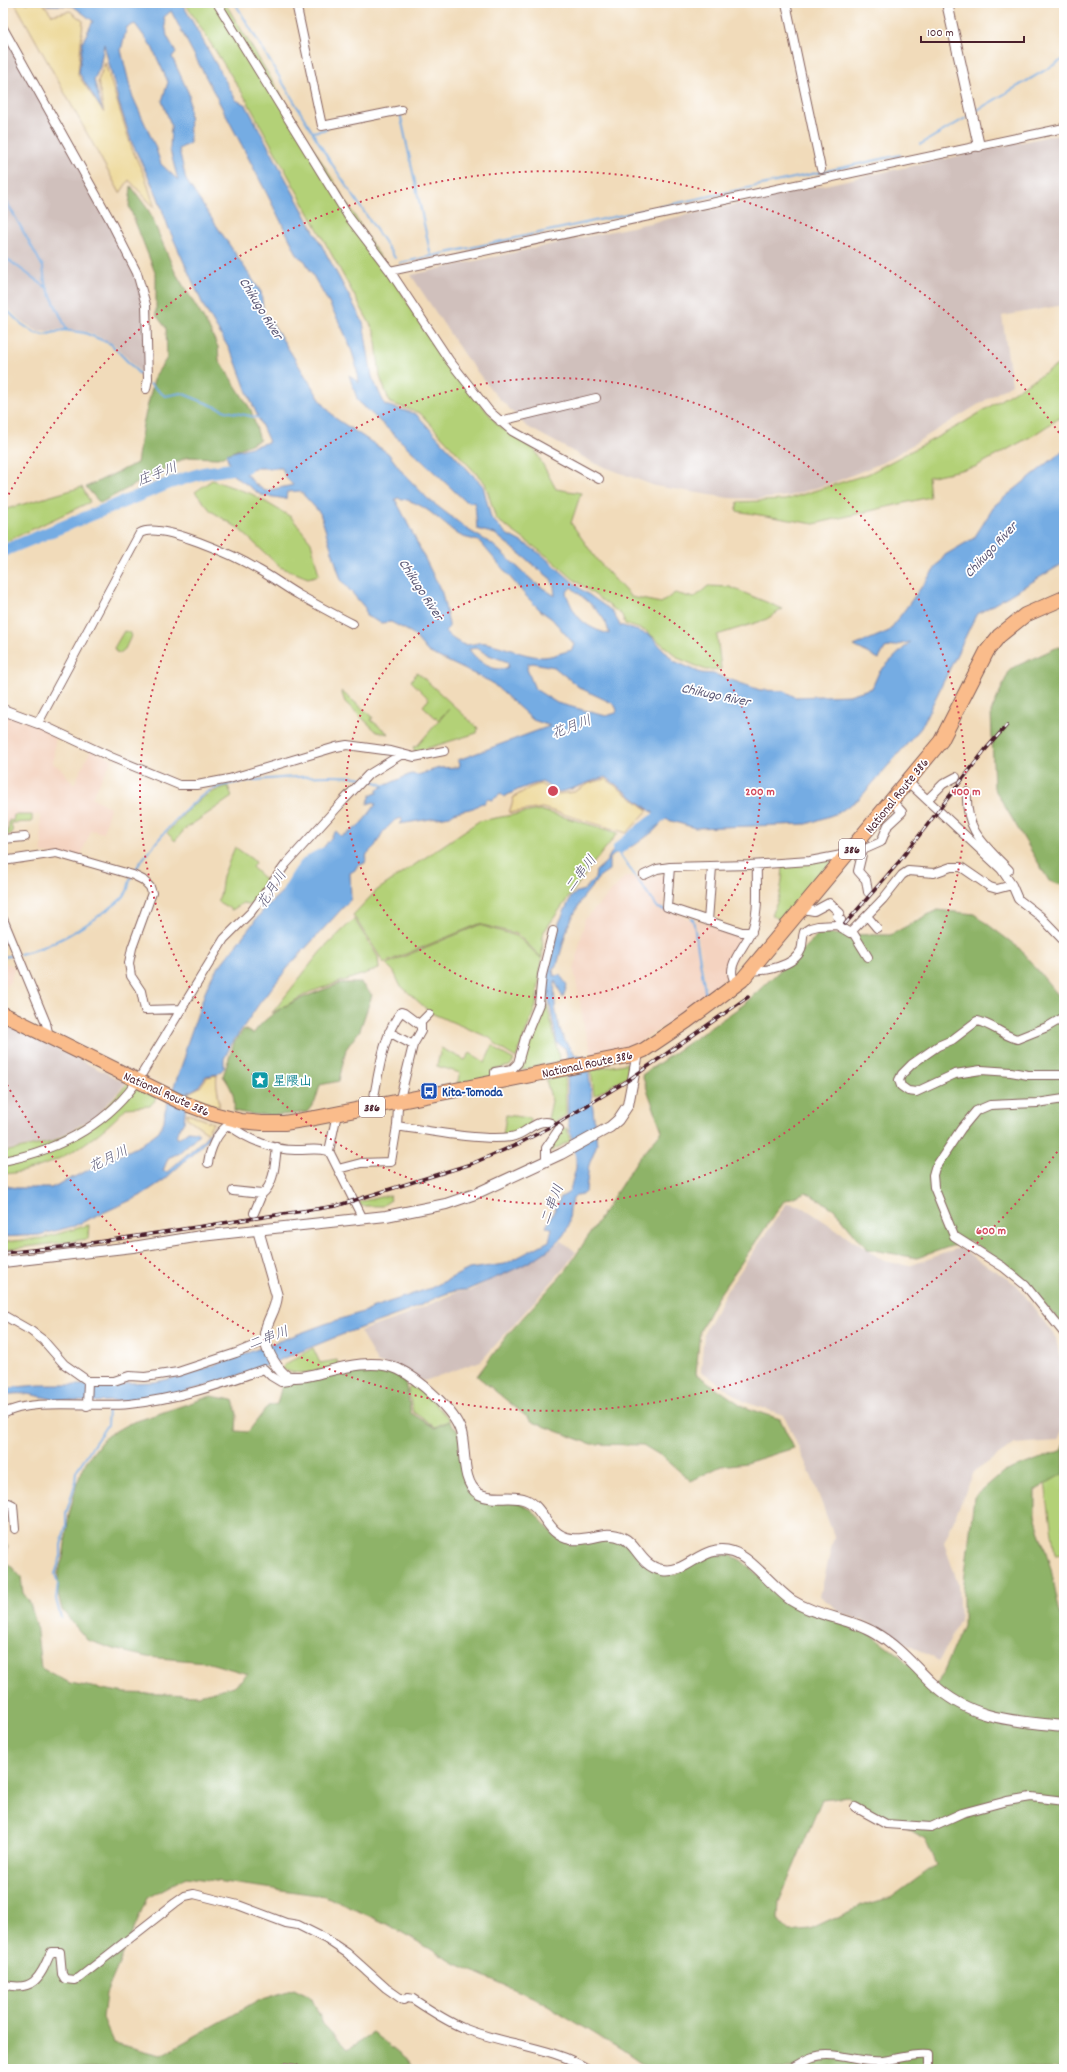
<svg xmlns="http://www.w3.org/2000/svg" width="1067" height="2072" viewBox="0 0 1067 2072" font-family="Dekko,'Klee One',sans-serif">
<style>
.built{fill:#f4d3c0}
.industrial{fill:#d0c0bc}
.green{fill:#b3d177;stroke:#7e7851}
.forest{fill:#8eb368;stroke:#6c694a;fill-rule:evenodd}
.sand{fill:#eeda9e;stroke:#9c7c64}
.water{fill:#74ace3;stroke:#5f6687;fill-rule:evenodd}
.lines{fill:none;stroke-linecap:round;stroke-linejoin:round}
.stream{stroke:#74ace3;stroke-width:2}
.river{stroke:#74ace3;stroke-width:12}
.minor-casing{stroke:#84615d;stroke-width:10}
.tertiary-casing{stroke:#84615d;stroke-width:12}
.trunk-casing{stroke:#84615d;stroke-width:16}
.minor{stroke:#fff;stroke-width:8}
.tertiary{stroke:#fff;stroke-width:10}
.trunk{stroke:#fabc8b;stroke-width:14}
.rail-casing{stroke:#4a1f2b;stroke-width:3.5}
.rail{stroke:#fff;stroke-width:2;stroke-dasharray:6;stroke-linecap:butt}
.ring{fill:none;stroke:#d1495b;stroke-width:2;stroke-dasharray:2 4}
.labels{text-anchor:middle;stroke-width:3.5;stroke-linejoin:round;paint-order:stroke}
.shield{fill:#fff;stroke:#80626b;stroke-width:1}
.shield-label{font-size:12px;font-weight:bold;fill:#4a1f2b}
.street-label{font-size:13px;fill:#4a1f2b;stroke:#fff}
.culture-label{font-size:13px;font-weight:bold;fill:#0d838f;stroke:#fff;text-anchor:start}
.transit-label{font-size:13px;font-weight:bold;fill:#164399;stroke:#fff;text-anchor:start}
.water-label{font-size:14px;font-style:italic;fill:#5b5775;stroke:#fff}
.centre{fill:#d1495b;stroke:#fff;stroke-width:2}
.ring-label{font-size:12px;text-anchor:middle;font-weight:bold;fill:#d1495b;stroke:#fff;stroke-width:3.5;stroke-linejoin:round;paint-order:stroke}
</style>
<rect width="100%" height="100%" fill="#fff"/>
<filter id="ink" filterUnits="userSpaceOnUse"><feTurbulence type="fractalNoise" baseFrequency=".025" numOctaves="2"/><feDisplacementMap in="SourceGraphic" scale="8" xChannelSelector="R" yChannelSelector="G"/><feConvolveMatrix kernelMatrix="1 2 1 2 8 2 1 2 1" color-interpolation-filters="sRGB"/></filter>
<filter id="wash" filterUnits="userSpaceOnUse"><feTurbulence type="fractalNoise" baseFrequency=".012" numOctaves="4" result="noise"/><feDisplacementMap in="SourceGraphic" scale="16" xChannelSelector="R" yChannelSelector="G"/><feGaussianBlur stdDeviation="0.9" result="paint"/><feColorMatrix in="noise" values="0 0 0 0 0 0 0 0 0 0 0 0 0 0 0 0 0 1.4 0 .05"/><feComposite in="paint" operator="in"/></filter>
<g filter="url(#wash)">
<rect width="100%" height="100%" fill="#f1dbba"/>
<path class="built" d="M3,712L56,733L53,763L62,770L74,785L91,749L112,759L92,797L110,808L103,833L91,830L80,858L42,853L40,815H14L12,820H9L7,832L3,831Z
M667,873L664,908L694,921L707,998L637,1044L593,1056L585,1030L574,970L585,919L626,876L645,880Z
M695,919L744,936V940L730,976L707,992Z
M3,962L15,967L10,982L3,989Z"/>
<path class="industrial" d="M3,23L30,70L138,270L151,313L144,376L114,344L88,332L65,329L39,332L21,321L7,306L3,307V218L6,213L3,211Z
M1064,133V305L1002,316L1012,384L884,462L835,482L790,496L758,499L729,498L655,486L594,463L526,426L494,393L464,355L411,275Z
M3,1022L126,1083L95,1117L52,1141L3,1151Z
M787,1203L801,1206L884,1261L909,1266L959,1248L1017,1285L1056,1338L1064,1379V1425L1057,1441L1015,1444L974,1472L944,1543L958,1584L960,1620L939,1661L870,1623L843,1614L820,1596L834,1536L813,1480L784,1415L745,1402L701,1371L704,1333L726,1292Z
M562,1241L576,1252L565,1267L481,1361L424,1381L377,1362L360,1331L404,1316L457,1292L470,1291Z"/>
<path class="green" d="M185,3H225L434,346L498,425L535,450L556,489L581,493L571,523L597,560L631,597L661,603L675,593L694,598L708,586L730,587L783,609L765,620L717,635L721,669L706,670L680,659L646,631L625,624L622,615L572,578L551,559L496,519L485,483L420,413L390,403L380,377L375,333L246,99Z
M1064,361V415L1032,436L975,467L928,477L930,497L814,524L736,511L738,502L785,500L868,474L958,426Z
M212,480L252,494L291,517L311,542L319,575L308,578L280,567L238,528L211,511L195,492Z
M82,487L90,502L3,543V510Z
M124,631L129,632L131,636L125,649L120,653L116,652L114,648Z
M417,672L478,728L477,733L415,752L413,747L417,746L449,709L438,720L423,706L429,699L411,681Z
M341,691L373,717L371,720L389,734L377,732L345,702Z
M228,786L232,797L185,829L175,841L167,833C187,811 198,795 228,786Z
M540,810L618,833L591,866L543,933L542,958L517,934L479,924L384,963L353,915L376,891L479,821Z
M14,815H32V822L11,823L13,833L3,836V832H8L9,820L13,821Z
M235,847L256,862L252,867L268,882L252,905L243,903L232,910L217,901L220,896L223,876Z
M830,858L831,863L783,922L771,914C781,899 782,883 783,865Z
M354,919L378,957L379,969L310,992L272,1013L321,951Z
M479,925L517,936L542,959L536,1006L516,1058L500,1048L490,1038L431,1013L400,985L394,972L386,964Z
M545,995L560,1061L517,1071Z
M493,1045L500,1052L514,1060L510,1066L493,1070L491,1077L457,1084L460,1073L437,1066L441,1048L465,1060L470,1053L485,1062Z
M629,1063V1075L594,1096L591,1070Z
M565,1075L566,1115L549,1126L548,1119L552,1101L546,1080Z
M128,1083L157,1098L150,1106L126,1108C96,1141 48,1172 3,1174V1152L52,1142L95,1119Z
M506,1115L530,1118L529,1127L515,1135L503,1136Z
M567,1128L570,1141L547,1153L561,1129Z
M389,1195L391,1200L382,1206H361L359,1202Z
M89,1225L88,1239L3,1250V1242L43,1238Z
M313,1348L320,1363L337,1360L339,1366C323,1369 298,1378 283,1369L284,1365Z
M413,1383L422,1390L450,1420L435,1427L413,1412L408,1390Z
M1064,1465V1554L1055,1555L1043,1468Z"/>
<path class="forest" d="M131,186L149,211L175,272L208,326L218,347L219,360L251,410L260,440L218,458L187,457L100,503L86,487L137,463L143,424L155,376L167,358L166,328L156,315V275L129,206Z
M1058,647L1064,648V886L1049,881L994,788L991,712L1010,669Z
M937,910L974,914L1019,948L1064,1002V1325L1003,1262L969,1240L917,1258L867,1249L834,1209L806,1192L784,1201L717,1298L700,1331L696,1374L744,1407L780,1419L794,1448L746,1463L721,1466L691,1481L663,1457L643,1445L591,1444L533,1422L477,1376L509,1333L567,1269L638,1159L662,1131L642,1075L743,1005L819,934L890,935Z
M342,983H361L372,995L360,1030L346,1049L339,1081L320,1085L315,1102L307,1112C282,1116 259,1117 234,1111C235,1096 232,1088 223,1076L234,1043L244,1029L253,1034C272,1006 312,994 342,983Z
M388,1369L404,1376L411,1413L435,1428L450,1421L458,1432L468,1491L484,1500L515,1501L532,1510L555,1536L571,1544L610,1538L627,1545L668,1574L675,1575L706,1555H731L742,1561L789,1602L872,1635L900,1656L935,1690L963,1625V1591L974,1497L1003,1472L1061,1451L1064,1443V1473L1035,1490V1515L1051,1569L1064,1633V2069H649L620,2049L537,1999L456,1964L389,1925L325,1896L186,1877L147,1898L106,1994L103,2018L114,2043L161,2055L260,2000L294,1989L312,1998L323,2024L347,2049L373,2033L409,2062L413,2069H302L296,2065L273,2069H3V1543L8,1545L6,1561L21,1577L23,1593L29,1601L36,1623L41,1668L70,1683L125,1693L199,1695L234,1686L248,1674L206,1662L147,1657L113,1649L87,1640L62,1610L58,1594V1571L63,1558L69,1515L77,1483L86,1462L105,1437L128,1424L211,1396L233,1400L237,1414L236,1431L248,1432L268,1406L277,1404L282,1385L349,1370ZM848,1796L864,1812L889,1817L925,1839L936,1865L892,1897L861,1906L810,1930L789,1932L778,1919L779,1902L822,1799Z"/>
<path class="sand" d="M15,3H43L52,15L70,11L83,21L78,75L104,113L98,81L105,63L132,149L145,177L155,208L129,180L120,193Z
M606,779L648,810L627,833L542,808L509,813L514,797L529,788L540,784L558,794L574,792L590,783Z
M217,1075C215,1086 220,1096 219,1107L189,1096L188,1093L200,1087L207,1077Z
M187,1113L213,1123L207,1132L187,1118Z"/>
<path class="water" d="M46,3H182L236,100L246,105L363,322L372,377L385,405L416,414L483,486L491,518L508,535L527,545L542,555L582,590L612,611L620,625L650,635L674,661L701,673L714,674L760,690L784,691L795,697L849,695L872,688L879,672L910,642L885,648L879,659L854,646L889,631L945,555L974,538L995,505L1064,450V563L976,615L921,728L859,799L838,813L807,824L695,828L665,819L654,831L635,845L620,850L609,859V870L600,876L582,899L568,926L558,962L553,970L554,976L560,975L567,985L563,998L555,981C553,1006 557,1037 576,1055L587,1057L597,1144L589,1165L586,1191L583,1194L576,1195L573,1199C568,1208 571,1220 567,1229C553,1258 495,1277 467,1290C446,1289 425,1305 405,1312C381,1321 356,1329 331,1339C284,1358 236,1380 186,1391C147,1400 108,1403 68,1401C46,1400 25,1389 3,1396V1391L15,1387L40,1385H124L126,1383L155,1382L188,1375L325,1324L369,1310L371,1308L431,1288L469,1269L505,1264L549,1241L552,1228L546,1227L561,1197L567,1194L570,1190L576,1168V1158L568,1122L567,1055L565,1048L557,1043L545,979L559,923L571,897L577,892L584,890L595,878L596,871L606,862L611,853L629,838L638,825L646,820H650L638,829L627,847L658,825L657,823L660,818L606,777C589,781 576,789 559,792L542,782C529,785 516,790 504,797L501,794L492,800L487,799L485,803C479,803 478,806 473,808C464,811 457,810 450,816L399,824L402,822V818L395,820L383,832L375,846L367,854L365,863L357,866L355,870L350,873L351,899L290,965L259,1004L231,1045L224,1059V1068L218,1074L206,1076L198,1087L187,1093L184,1122L176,1135L178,1139L188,1131L197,1132L199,1134L179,1153L168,1158L163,1171L167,1172L203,1140L218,1123L207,1140L197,1150L164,1180L140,1196L74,1226L39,1235L3,1237V1185L16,1188H51L141,1145L159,1131L164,1121L165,1111L185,1056L186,1047L207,987L214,973L265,908L311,864L336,831L341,836C357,831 366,818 376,804L374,802L367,804L371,795L377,793V789L411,774L418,775L439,768L459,767L460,764L458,760L550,726L533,720L491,682L428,652L412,633L391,622L381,623L366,616L365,608L341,580L320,513L300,491L287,492L286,499L261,495L233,475L226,454L269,442L247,392L234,357L204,307L169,229L157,195L132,143L119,103L104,44L100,67L94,80L102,110L79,73L83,41L93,21L73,6L47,5ZM171,11C214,93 258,174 298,256L305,261C325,299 355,340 359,383L349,375L358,401L465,501L475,503L477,529L495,534L551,579L554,586L555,596L535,583L492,544L470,531L428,499L403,473L388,453L335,418L321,401L271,321L264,315L261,292L186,180L179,149L190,143L189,94L172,57L176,52L167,36L164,17ZM135,24L152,47L168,82L162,101L171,125L170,150L178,180L161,164L155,146L132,95L121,50L127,27ZM255,468H282L286,478L293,485L265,491L254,483L244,471ZM398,498C424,502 436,518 456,533C464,539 472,538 480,542L526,596L541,611L552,619L574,644L572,650C562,652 552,657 542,657C522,656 505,646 486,643C478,641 469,647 462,644C456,641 448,636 445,631L449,627V624L442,593L402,512L395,499ZM571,587C585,600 607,614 609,634C584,627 575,618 566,593ZM477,648L486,654L508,662V667C494,674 477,661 469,649ZM533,663L554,667L580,688L614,704L617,710L616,713L606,716L557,703L535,689L527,669L528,664Z"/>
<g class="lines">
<path class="stream" d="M235,3L328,158L395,258
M974,112L1064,59
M400,113L431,256
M313,132L327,129
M921,144L969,116
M3,195L43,267L45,283L67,330
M3,256L47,288
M400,263L900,155
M3,310L6,309L20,323L35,333L44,335L64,330L85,333L111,344L145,380
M150,384L165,396L181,393L226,411L260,418
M370,780L386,786
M618,852L658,908L668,911
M133,873C148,850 186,805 209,791C230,778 336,773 362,778
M691,919H693L706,997
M20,954C53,946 80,930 107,910C114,905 123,900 127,891C129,887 129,881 131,877
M3,957L16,955
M61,1618L56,1599L58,1583L55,1574L61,1556V1545L66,1526V1514L75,1484L76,1471L107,1425L108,1410"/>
<path class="river" d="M3,551L170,483L203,473L246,467
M619,848L650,823L672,808
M288,892C303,866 304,861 332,850"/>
</g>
</g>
<g filter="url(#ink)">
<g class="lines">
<defs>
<path id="minor" d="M217,3L348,216L390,271L449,360L489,411L512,431L599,479
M296,3L322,126L401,110
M786,3L821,169
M3,28L109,218L137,273L146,305L148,379L146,389
M390,271L1064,128
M500,421L596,398
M353,624C335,615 317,605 299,595C285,587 272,577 257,569C237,557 161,521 140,533L38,723L111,757L179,785H197L229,779L336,747L347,745L391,751L414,757L444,751
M907,781L1001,869L1012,885L1018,899L1040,916L1064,941
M967,792C965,831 984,844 1009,870
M927,800L943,784L956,777
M3,839L25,837
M3,861L56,853L133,875L143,880L150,887L152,893L132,948L129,963L131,976L141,991L145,1010L182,1009
M670,867L667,907L742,932H752
M644,875L657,869L670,867L750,865L810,861L847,854
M868,892L866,880L858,871L863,850L881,842L888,825L902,812L891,800
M803,909L814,911L829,903L840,913L837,916L841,920L837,925
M867,916L877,928
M3,919L46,1023L48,1032L46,1036
M708,921L712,867
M852,931L868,957
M750,970C765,972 794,966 801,950C803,945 802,938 804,932L810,928L818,926L837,925L850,933L883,899L902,875L908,871L934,873L951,867H961L990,887L997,889L1012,885
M737,984C722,968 745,947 751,932C760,913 756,885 757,865
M429,1014L421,1022V1031L413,1045L398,1107L397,1126C430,1131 480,1141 511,1137C526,1135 535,1118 551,1123
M1064,1017L1047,1027L1017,1039C1002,1035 992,1024 977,1021L952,1040L938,1046L912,1064L902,1074L899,1080L901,1086L908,1091L916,1092L955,1074L981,1070L1011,1072L1028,1075H1064
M389,1032L413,1045
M495,1082V1072L512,1069L518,1063L525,1038L539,1004L542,975L553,931
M374,1097C379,1070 384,1033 401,1012L404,1013L420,1025
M1064,1099L1037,1103L990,1105L976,1111L961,1129L935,1168L933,1175L934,1187L954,1236L1003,1267L1025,1285L1064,1333
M229,1118V1125C247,1139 274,1151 298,1150C309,1150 317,1148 329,1151L363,1219
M329,1151L337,1114
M3,1161C59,1150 108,1125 140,1077L224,939L251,912L286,864L344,800L368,775L402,754
M546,1161V1148L559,1129
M208,1163C210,1149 217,1132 229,1125
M338,1169L361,1163L391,1162L397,1126
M233,1191L262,1194C275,1184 275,1161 277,1147
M254,1213L262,1194
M3,1315L31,1331L43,1340L64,1364L88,1381H114L129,1376L145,1377L178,1372L236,1353L265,1341
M87,1406L88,1381
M3,1414C32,1397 93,1408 129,1404C176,1399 220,1385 264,1369L271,1376L281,1382L288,1381L292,1378
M3,1503H9L13,1505L15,1529
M855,1807L886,1824L931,1827L962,1813L1007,1801L1031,1797L1064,1801
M3,1984C34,1993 40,1977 51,1952H60L62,1974L65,1979L74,1980L79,1978L175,1903L185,1896L194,1894L238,1905L286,1923L298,1925L326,1939L347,1953L386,1988L403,2000L408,1998L413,1999C428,2009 446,2021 463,2028C501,2044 554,2047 588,2069
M284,2067L296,2069
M789,2069C797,2066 805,2059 813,2057C836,2050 860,2064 883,2061C899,2059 912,2053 928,2055V2069"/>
<path id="tertiary" d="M947,3L979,146
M3,710L38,723
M258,1230L277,1296C276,1309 269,1317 266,1329C261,1344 275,1367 286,1376C299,1379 311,1375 324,1372C347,1366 375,1359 398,1369C418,1378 455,1411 461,1432C466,1450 461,1483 479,1494C493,1502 511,1494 526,1500C545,1508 546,1535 571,1539C589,1542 605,1529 623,1538C637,1544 640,1566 662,1570C688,1575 702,1542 733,1552C750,1557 774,1588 791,1600C818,1617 850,1618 875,1633C898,1646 913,1665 932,1683C970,1720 1014,1721 1064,1726
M3,1262L133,1247L201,1236L386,1216L446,1204L475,1194L561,1154L610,1127L618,1120L628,1105L638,1053"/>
<path id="trunk" d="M3,1014L181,1102L213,1114L241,1121L262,1123H284L315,1118L632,1055L644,1050L687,1021L742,980L941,741L987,651L999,636L1025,615L1064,598"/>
</defs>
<use href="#minor" class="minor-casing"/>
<use href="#tertiary" class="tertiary-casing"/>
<use href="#trunk" class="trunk-casing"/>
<use href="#minor" class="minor"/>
<use href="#tertiary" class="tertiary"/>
<use href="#trunk" class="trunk"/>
<defs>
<path id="rail" d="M1061,678L1064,676
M845,924L898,863L985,750L1007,725
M3,1253L71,1246L336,1206L471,1164L518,1144L558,1123L627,1081L748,997"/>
</defs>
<use href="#rail" class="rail-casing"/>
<use href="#rail" class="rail"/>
</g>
</g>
<g class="ring">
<circle cx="553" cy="791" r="207"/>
<circle cx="553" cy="791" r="413"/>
<path d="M1064 1142A620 620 0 0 1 3 1077M3 505A620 620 0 0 1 1064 440"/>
</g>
<defs>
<symbol id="sight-square" viewBox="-11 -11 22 22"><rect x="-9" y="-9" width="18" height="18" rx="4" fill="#0f9aa8" stroke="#fff"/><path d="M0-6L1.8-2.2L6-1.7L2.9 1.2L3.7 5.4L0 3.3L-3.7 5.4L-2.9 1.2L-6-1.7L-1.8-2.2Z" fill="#fff"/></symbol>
<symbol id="bus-square" viewBox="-11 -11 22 22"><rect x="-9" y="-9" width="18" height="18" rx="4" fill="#1a4fb4" stroke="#fff"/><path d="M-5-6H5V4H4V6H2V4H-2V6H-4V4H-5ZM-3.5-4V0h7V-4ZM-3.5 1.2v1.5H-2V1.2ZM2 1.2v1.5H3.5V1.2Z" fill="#fff"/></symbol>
</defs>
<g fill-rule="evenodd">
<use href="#sight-square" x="250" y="1070" width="20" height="20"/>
<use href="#bus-square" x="419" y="1081" width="20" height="20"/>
</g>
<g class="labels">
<g class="shield">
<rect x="839" y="839" width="26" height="20" rx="3"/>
<rect x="359" y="1097" width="26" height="20" rx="3"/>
</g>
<g class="shield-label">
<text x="852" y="853">386</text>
<text x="372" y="1111">386</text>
</g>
<g class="street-label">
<text transform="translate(896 795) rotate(-51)" y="5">National Route 386</text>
<text transform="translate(587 1063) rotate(-12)" y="5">National Route 386</text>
<text transform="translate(167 1093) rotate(24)" y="5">National Route 386</text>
</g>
<g class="culture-label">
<text x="273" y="1085">星隈山</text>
</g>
<g class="transit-label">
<text x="442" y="1096">Kita-Tomoda</text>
</g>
<g class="water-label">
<text transform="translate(262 308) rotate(58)" y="5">Chikugo River</text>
<text transform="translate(157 473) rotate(-21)" y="5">庄手川</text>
<text transform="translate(990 549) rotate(-47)" y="5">Chikugo River</text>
<text transform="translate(422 589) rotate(57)" y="5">Chikugo River</text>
<text transform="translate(716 694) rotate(12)" y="5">Chikugo River</text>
<text transform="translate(571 726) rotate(-21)" y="5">花月川</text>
<text transform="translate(580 873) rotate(-53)" y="5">二串川</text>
<text transform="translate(271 889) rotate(-57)" y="5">花月川</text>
<text transform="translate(108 1158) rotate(-26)" y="5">花月川</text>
<text transform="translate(551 1204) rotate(-69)" y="5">二串川</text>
<text transform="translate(268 1337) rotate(-20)" y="5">二串川</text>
</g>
</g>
<circle cx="553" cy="791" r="6" class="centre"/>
<g class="ring-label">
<text x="760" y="795">200 m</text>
<text x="966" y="795">400 m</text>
<text x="991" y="1234">600 m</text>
</g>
<rect width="1067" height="2072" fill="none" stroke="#fff" stroke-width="16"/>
<path d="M921 36v6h103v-6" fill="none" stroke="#4a1f2b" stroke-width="2"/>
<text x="927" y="36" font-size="12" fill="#4a1f2b" stroke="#ffffff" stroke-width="3" paint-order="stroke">100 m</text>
</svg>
